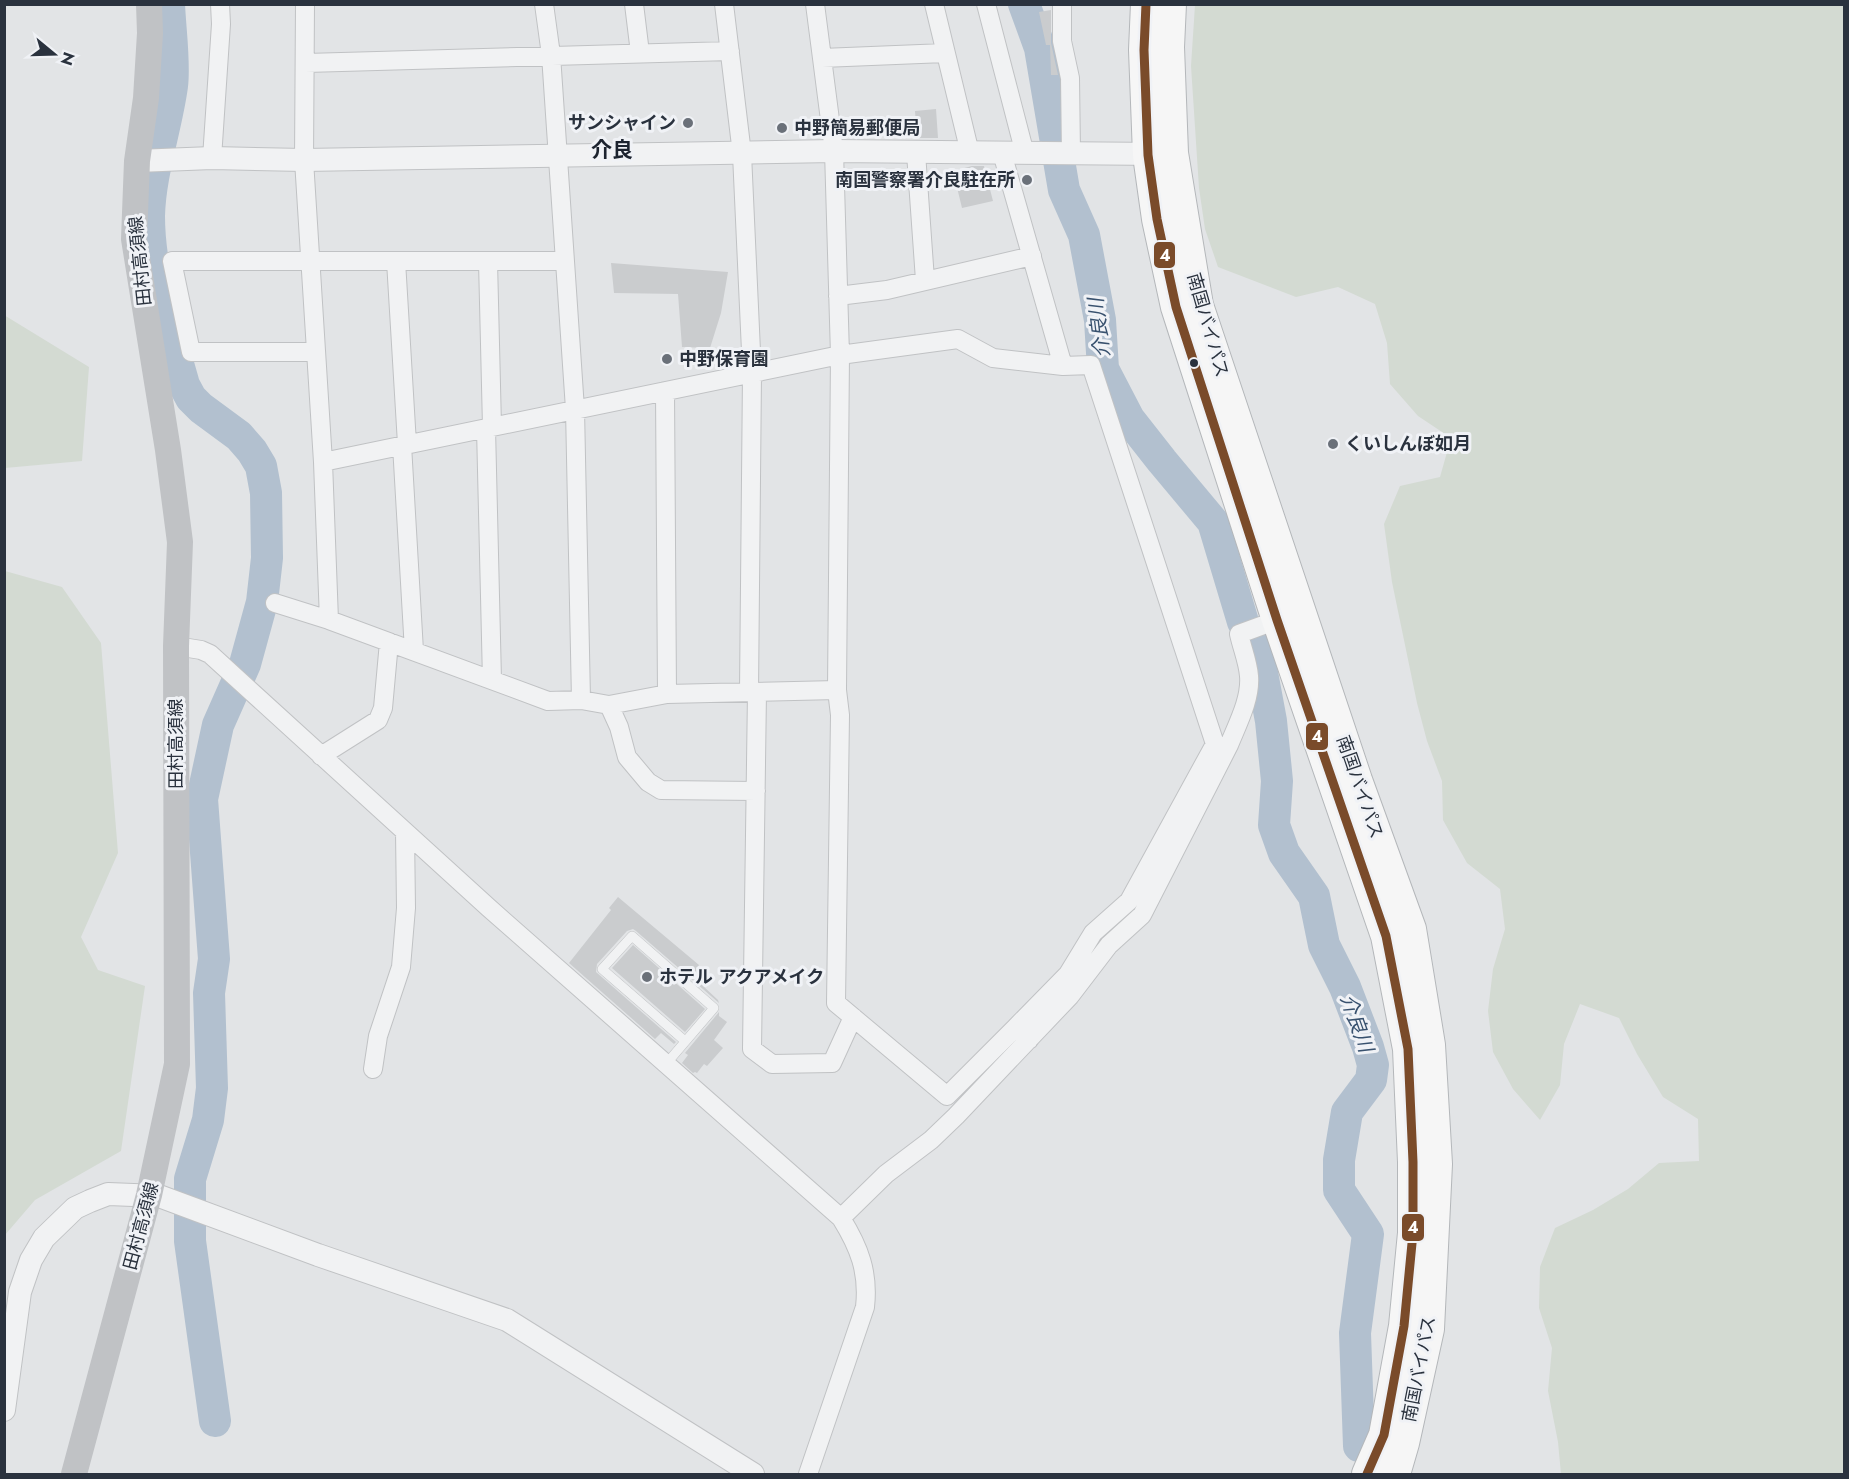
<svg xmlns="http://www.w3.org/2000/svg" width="1849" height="1479" viewBox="0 0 1849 1479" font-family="Jost,'Noto Sans JP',sans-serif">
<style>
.green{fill:#d3dad2}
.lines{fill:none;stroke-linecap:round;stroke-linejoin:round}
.river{stroke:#b2c0cf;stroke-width:32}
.building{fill:#caccce}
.service-casing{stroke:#c0c2c4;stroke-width:10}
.minor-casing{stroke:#c0c2c4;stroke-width:20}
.tertiary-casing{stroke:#c0c2c4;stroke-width:24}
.trunk-casing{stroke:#b4b7ba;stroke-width:32}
.service{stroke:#f1f2f3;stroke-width:9}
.minor{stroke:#f1f2f3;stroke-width:18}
.tertiary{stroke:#f1f2f3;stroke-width:22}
.secondary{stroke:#c0c2c5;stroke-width:26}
.trunk{stroke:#f6f6f6;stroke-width:30}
.bus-1-casing{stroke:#f0f2f6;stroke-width:14}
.bus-1{stroke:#7a4b2a;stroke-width:9}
.poi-dot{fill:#6a7079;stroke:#f0f2f6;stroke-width:2}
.bus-dot{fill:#2a323e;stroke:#f0f2f6;stroke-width:2}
.labels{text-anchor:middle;stroke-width:6;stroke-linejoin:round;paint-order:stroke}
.poi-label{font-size:18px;font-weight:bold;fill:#2a323e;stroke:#f0f2f6;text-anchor:start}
.street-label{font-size:18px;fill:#2a323e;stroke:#f0f2f6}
.water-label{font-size:20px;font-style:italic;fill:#38516e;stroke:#f0f2f6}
.quarter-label{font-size:21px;font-weight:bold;fill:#1c232f;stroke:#f0f2f6}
.line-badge{stroke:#f0f2f6;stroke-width:2}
.badge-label{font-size:16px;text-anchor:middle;font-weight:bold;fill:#fff}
</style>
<rect width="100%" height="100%" fill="#e2e4e6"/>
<path class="green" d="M1195,5H1844V1474H1561L1558,1442L1548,1391L1552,1348L1539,1308L1540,1267L1555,1228L1593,1210L1628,1189L1659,1163L1699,1161L1698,1119L1663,1097L1637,1054L1619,1018L1580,1004L1564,1044L1560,1085L1540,1120L1513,1089L1493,1052L1488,1011L1493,969L1505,929L1500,889L1467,863L1443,820L1442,781L1427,741L1417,703L1392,582L1384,524L1400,486L1440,477L1451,438L1418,416L1390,384L1387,343L1375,304L1338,287L1296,297L1218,267L1205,229L1199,188L1191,66Z
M4,315L89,367L82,461L5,468Z
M5,571L62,587L101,643L118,853L81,937L98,970L145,986L121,1151L35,1200L5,1235Z"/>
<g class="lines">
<path class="river" d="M169,4C170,29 175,63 172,86C166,130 150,172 149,216C149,273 169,331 184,385L191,398L201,408L239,436L252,451L261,466L266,493L267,558L262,602L245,664L218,725L202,799L214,959L209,993L212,1088L208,1120L190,1179V1241L215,1421
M1024,4L1040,48L1064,190L1084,235L1100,320L1103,369L1129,419L1162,461L1213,522L1243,622
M1250,637L1260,662L1271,721L1277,781L1274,825L1284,853L1314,896L1324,945L1345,987L1368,1047L1373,1065L1371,1080L1347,1112L1339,1160V1190L1368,1234L1355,1333L1359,1446"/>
</g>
<path class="building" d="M1051,10V43L1058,75H1051L1050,45H1046L1039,12Z
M936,109L938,138H917L915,111Z
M972,166H984L993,201L962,208L953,171Z
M611,263L728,272L721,313L710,348L682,347L678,294L614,293Z
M618,897L699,965L697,968L709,978L703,986L718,1000L719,1003L636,931L633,929L627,931L597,964L596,972L676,1042L674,1044L661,1033L655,1039L569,963L611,910L609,908Z
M633,945L705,1009L685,1032L612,968Z
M719,1012V1016L727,1022L714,1040L723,1048L707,1066L704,1064L697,1073L695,1072L693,1073L682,1063L688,1055L685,1053Z"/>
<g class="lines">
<defs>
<path id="service" d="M666,1064L714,1008L632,936L602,969L685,1041"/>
<path id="minor" d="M305,4L304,160L323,462L329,620L548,701L581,700L609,705L667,694L837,690
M544,4L551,55L575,409L581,700
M634,4L640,53
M724,4L742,154L752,373L749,692
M815,4L834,151L840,355L837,690L840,715L836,1003L947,1096L1016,1027L1029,1040
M934,4L970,153
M986,4L1025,154
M1062,4V41L1070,78L1071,153
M822,58L945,53
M306,63L730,51
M916,153L925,280
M1002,153L1063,366
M212,158L221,24L220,4
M396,261L407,444
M488,261L492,427
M838,296L887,290L1032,256
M316,352H191L172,261H565
M665,391L667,694
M486,428L492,680
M402,445L414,651
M323,462L840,355L958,339L993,358L1063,366L1091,365L1215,744L1129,901L1093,933L1068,974L1016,1027
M275,603L329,620
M176,646L201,650L210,654L489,908L841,1218C859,1247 869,1272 865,1307L808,1474
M757,692L752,1049L772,1064L832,1063L853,1017
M609,705L619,727L627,757L648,782L661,790L756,791
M321,756L378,720L383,708L389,642
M373,1069L378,1036L401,967L406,908L405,832
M841,1218L886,1174L931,1140L956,1116L1070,996L1109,945L1142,915L1229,745C1237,725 1251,699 1249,676C1248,662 1242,648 1239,634L1277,620"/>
<path id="tertiary" d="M137,161L212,158L304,160L834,151L1162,154
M4,1410L20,1292L31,1260L44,1238L75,1208L90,1201L108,1194L159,1196L318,1255L507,1320L753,1474"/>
<path id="trunk" d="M1146,4L1144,50L1148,155L1157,219L1176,307L1277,620L1386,936L1408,1049L1413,1162V1233L1404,1326L1384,1435L1367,1474
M1171,4L1169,47L1173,153L1198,305L1357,780L1411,929L1430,1045L1437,1164L1429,1329L1404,1443L1395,1474"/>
</defs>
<use href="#service" class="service-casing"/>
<use href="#minor" class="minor-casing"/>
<use href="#tertiary" class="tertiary-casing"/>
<use href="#trunk" class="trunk-casing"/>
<use href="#service" class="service"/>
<use href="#minor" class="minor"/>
<use href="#tertiary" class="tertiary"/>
<path class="secondary" d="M74,1474L149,1195L177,1064L176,646L180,542L168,450L134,239L137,161L146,98L150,33L149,4"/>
<use href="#trunk" class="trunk"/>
<defs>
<path id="bus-1" d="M1146,4L1144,50L1148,155L1157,219L1176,307L1277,620L1386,936L1408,1049L1413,1162V1233L1404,1326L1384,1435L1367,1474"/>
</defs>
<use href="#bus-1" class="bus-1-casing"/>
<use href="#bus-1" class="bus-1"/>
</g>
<g class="poi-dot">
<circle cx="688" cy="123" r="6"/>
<circle cx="782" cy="128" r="6"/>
<circle cx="1027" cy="180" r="6"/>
<circle cx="667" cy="359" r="6"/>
<circle cx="1333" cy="444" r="6"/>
<circle cx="647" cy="977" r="6"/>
</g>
<circle class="bus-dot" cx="1194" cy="363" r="5"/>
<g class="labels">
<g class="poi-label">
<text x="676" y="129" text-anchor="end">サンシャイン</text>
<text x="794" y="134">中野簡易郵便局</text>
<text x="1015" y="186" text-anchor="end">南国警察署介良駐在所</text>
<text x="679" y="365">中野保育園</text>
<text x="1345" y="450">くいしんぼ如月</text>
<text x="659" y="983">ホテル アクアメイク</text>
</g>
<g class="street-label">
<text transform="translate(140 261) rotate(-96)" y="6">田村高須線</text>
<text transform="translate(1208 325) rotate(74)" y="6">南国バイパス</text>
<text transform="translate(176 744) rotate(-90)" y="6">田村高須線</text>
<text transform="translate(1360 787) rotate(71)" y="6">南国バイパス</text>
<text transform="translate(141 1226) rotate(-75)" y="6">田村高須線</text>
<text transform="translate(1419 1369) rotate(-79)" y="6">南国バイパス</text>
</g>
<g class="water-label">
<text transform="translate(1099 328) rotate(-97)" y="7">介良川</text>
<text transform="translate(1357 1023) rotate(70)" y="7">介良川</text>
</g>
<g class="quarter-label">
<text x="612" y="157">介良</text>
</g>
</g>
<g class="line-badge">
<rect x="1153" y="241" width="23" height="28" rx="6" fill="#7a4b2a"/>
<rect x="1305" y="722" width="24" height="29" rx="6" fill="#7a4b2a"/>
<rect x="1401" y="1213" width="24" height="29" rx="6" fill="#7a4b2a"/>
</g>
<g class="badge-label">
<text x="1165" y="261">4</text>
<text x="1317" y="742">4</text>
<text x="1413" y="1233">4</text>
</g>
<rect width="1849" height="1479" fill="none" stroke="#2a323e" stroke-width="12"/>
<g transform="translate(54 54) rotate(109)" stroke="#f0f2f6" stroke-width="4.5" paint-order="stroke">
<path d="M0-4.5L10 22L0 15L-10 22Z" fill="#2a323e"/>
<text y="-9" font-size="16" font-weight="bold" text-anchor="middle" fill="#2a323e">N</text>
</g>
</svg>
